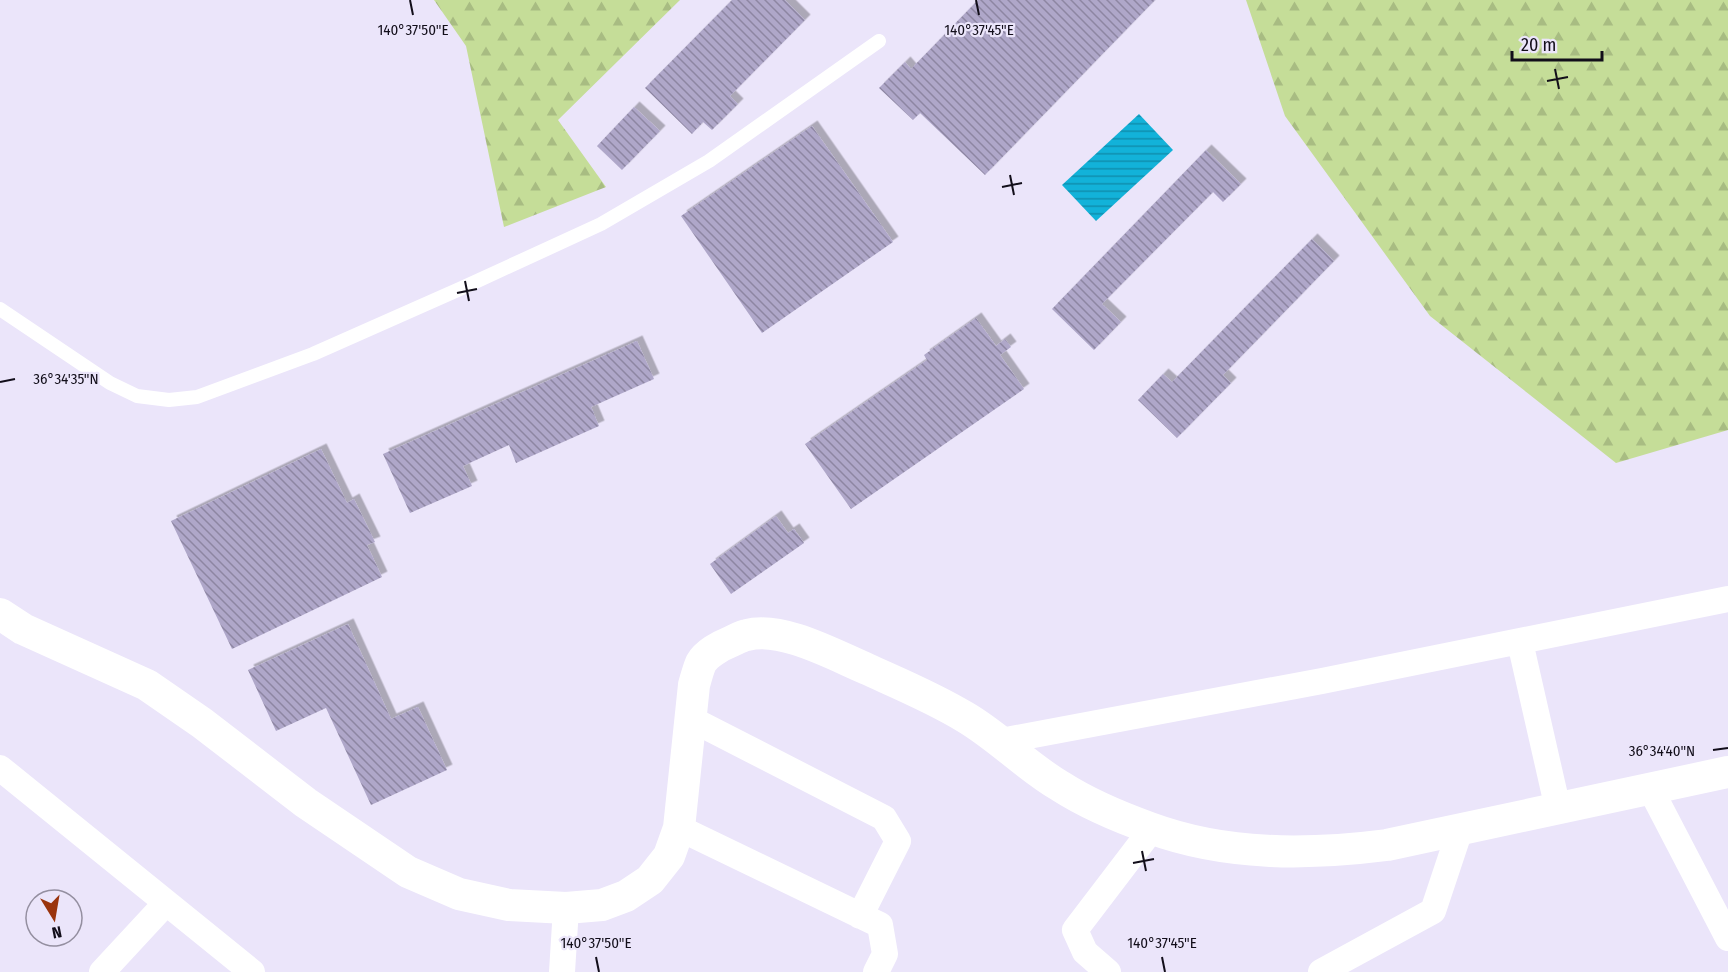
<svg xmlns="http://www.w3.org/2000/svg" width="1728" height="972" viewBox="0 0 1728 972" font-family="'Fira Sans Condensed',sans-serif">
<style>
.forest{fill:url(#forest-firs)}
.water{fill:url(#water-rules)}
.building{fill:url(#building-back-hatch);filter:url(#shadow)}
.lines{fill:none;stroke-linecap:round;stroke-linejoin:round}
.service{stroke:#fff;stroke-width:14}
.minor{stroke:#fff;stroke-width:26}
.tertiary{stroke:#fff;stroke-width:32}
.ticks{fill:none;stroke:#120e1a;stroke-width:2}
.ticks-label{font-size:15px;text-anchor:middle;fill:#120e1a;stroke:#ebe5fa;stroke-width:4.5;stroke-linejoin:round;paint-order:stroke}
</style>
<defs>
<pattern id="forest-firs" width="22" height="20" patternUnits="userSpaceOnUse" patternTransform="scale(1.5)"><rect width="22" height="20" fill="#c5dd98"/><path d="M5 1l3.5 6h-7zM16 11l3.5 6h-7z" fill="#a8bc82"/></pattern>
<pattern id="water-rules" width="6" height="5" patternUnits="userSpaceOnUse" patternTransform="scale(1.5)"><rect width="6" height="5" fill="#12b2d9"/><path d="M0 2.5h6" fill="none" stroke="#0f8faf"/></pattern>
<pattern id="building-back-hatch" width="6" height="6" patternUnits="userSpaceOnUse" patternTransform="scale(1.5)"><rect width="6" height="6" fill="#afa7c9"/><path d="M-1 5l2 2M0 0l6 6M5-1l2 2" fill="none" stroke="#8d86a2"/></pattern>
<filter id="shadow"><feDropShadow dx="5.5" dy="-5.5" stdDeviation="0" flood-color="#0004"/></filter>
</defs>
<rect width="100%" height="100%" fill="#ebe5fa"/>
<path class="forest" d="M434,0H680L558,120L606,187L504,227L466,46Z
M1246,0H1728V430L1616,463L1430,316L1285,116Z"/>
<path class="water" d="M1139,114L1173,150L1096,221L1062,185Z"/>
<path class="building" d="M732,0H785L805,20L730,96L738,104L712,130L703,122L692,134L645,88Z
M978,0H1155L985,175L920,113L913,120L879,88L905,62L911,69Z
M634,107L660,131L622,170L597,146Z
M812,126L893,242L762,333L681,216Z
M1206,150L1241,184L1223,202L1213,192L1102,304L1121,322L1094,350L1052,309Z
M1312,239L1334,261L1223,375L1231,383L1177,438L1138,400L1163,374L1172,382Z
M976,318L996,346L1005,339L1011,347L1000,355L1024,389L851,509L805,444L927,360L924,355Z
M637,341L654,379L591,407L599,426L516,463L509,445L463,466L472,486L410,513L383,454Z
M321,449L347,503L354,499L375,542L367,545L382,577L232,649L171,521Z
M776,516L788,533L794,529L804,543L731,594L710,564Z
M348,624L391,719L418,707L447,770L371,805L326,708L276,731L248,670Z"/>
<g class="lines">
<path class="service" d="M0,309L110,383L137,396L169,400L197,397L313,354L462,288L601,224L709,161L879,41"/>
<path class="minor" d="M1520,642L1558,809
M691,719L884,818L898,841L860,916
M1001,741L1322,681L1728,599
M0,768L252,972
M1651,790L1728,938
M679,828L880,925L885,954L876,972
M102,972L166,903
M562,972L566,908
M1108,972L1085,952L1075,930L1152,829
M1321,972L1433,911L1460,830"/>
<path class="tertiary" d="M0,614L23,629L147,685L202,723L306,803L408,872L459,894L509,905L566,908L602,905L626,896L650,880L669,856L679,828L694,685C696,678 698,670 701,663C706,654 720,646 730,642C735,640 741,636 747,635C782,626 834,655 867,669C900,684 934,698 965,717C999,737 1026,766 1060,786C1088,804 1119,817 1150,828C1226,856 1308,855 1387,845L1728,772"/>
</g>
<path class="ticks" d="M410,0L413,15M976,0L979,15M1555,69L1559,89M1547,81L1568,77M1010,175L1014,195M1002,187L1022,183M465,281L469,301M457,293L477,289M0,382L15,379M1713,750L1728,748M1142,851L1146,871M1133,863L1154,859M596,957L599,972M1162,957L1165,972"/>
<g class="ticks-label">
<text x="413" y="35">140°37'50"E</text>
<text x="979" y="35">140°37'45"E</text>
<text x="66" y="384">36°34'35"N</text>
<text x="1662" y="756">36°34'40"N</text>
<text x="596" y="948">140°37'50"E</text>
<text x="1162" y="948">140°37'45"E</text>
</g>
<g transform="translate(54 918) rotate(169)"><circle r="28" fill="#ebe5fa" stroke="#948fa0" stroke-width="1.5"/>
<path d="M0-4.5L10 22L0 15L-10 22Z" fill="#9a340d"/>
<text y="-9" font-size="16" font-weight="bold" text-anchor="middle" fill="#120e1a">N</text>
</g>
<path d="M1512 51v9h90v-9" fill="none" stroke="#120e1a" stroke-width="3"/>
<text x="1521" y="51" font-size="18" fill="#120e1a" stroke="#ebe5fa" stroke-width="4.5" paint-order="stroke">20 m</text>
</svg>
